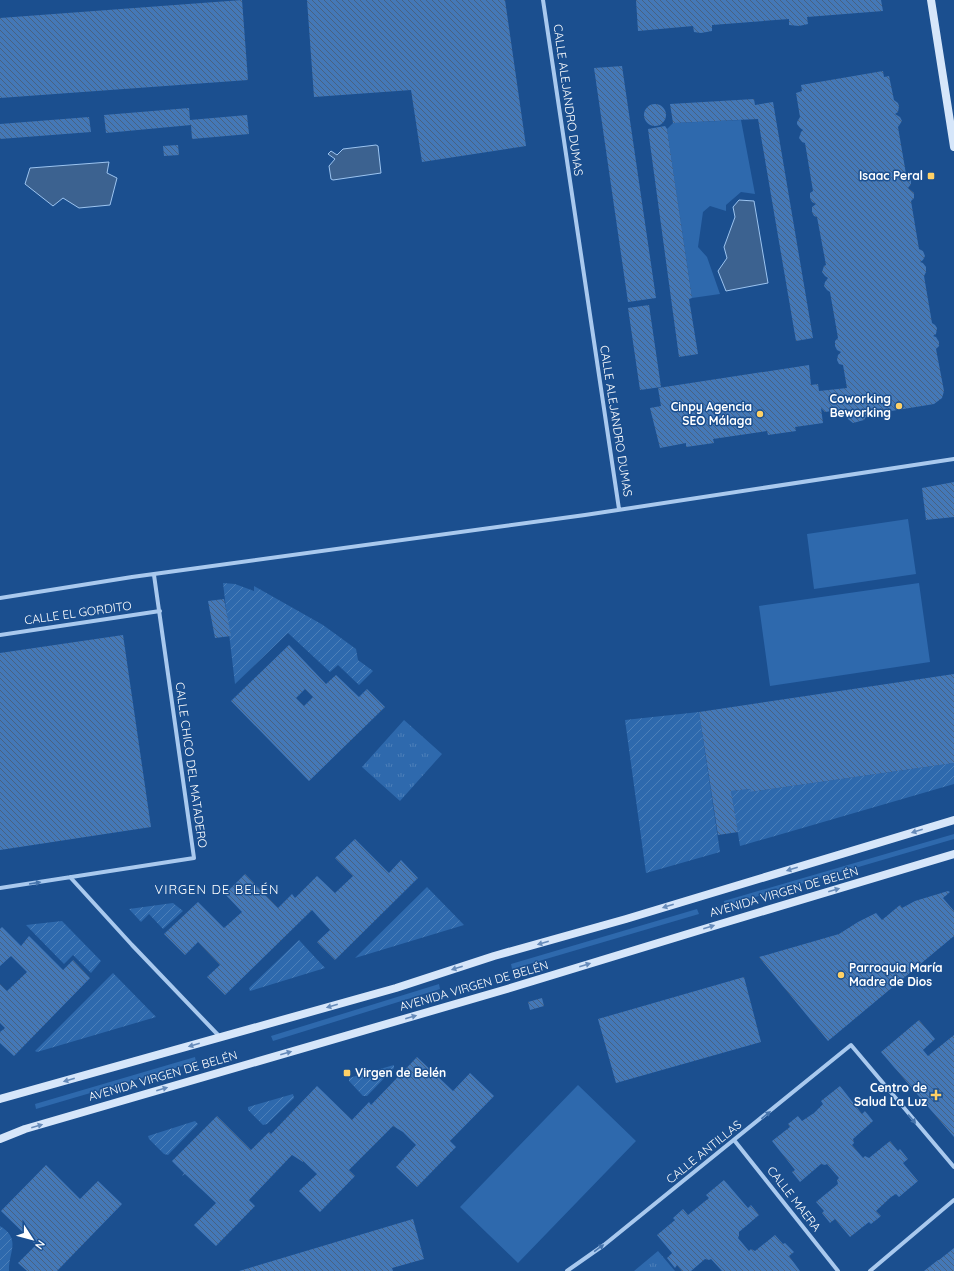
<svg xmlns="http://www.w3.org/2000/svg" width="954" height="1271" viewBox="0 0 954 1271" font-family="Quicksand,sans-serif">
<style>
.grass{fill:#2e69ad}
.park{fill:url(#park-tufts)}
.garden{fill:url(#garden-furrows)}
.water{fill:#3c6290;stroke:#9cc4f0}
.building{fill:url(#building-back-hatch);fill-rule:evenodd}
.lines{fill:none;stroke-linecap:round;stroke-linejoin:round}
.street{stroke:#a9c9ee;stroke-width:4}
.secondary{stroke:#d6e6fa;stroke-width:8}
.oneway{fill:#668bba}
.oneway2{fill:#4674ac}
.poi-dot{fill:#ffd166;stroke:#1b4f8f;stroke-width:1.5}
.labels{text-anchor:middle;stroke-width:3;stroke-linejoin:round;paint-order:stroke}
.street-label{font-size:12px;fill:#fff;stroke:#1b4f8f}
.poi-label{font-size:12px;font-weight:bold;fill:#fff;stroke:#1b4f8f;text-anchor:end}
.neighbourhood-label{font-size:13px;letter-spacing:1px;fill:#fff;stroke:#1b4f8f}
</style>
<defs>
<pattern id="park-tufts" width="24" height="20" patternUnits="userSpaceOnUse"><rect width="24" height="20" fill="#2e69ad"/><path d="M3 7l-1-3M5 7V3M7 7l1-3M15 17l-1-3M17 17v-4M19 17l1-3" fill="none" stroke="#4d80b9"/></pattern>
<pattern id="garden-furrows" width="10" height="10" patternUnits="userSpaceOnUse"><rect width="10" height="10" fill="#2e69ad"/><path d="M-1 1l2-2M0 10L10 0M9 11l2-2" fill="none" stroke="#4d80b9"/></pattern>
<pattern id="building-back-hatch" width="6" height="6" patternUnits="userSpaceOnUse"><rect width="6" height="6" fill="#4478b7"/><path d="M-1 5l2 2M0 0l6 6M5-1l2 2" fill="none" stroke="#486282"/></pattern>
</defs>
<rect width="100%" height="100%" fill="#1b4f8f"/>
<path class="grass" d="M741,120L755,194L741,192L726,205V211L710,206L703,212L698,247L707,257L720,294L692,298L667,129L673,123Z
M908,519L916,574L814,589L807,534Z
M919,583L930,662L770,686L759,606Z
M954,834V839L725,906L724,901Z
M697,909L699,914L512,969L511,964Z
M439,984L440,989L273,1041L271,1036Z
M195,1057L196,1062L36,1109L35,1104Z
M578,1085L636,1141L518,1263L460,1207Z"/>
<path class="park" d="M404,720L442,754L400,801L362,767Z
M658,1251L675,1271H634Z"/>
<path class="garden" d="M223,583L235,584L254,591V586L323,625L356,649L358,660L373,671L359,685L338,665L330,672L288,633L235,684Z
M699,712L720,852L646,873L625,720Z
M954,763V784L740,846L731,791L751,789L750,792Z
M427,887L464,925L355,958Z
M173,903L183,911L163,929L149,914L141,922L129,909Z
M62,921L101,961L91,973L73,955L64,964L26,925Z
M299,940L325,968L250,991L249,988Z
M113,973L156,1017L37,1052L35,1051Z
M394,1065V1068L367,1096H363L349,1081V1078Z
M293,1094L294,1098L267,1124L263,1125L248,1110V1107Z
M195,1121L198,1124L168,1155L164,1154L149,1139L148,1136Z
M0,1226C22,1239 8,1253 9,1271H0Z"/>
<path class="water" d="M376,145L378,146L381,173L333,180L331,179L329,166L335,159L328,154L331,151L337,155L343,149Z
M109,162L107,173L117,178L110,205L79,208L63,198L53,206L25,184L30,168Z
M739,200L754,201L768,283L726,291L718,271L727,258L724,247L735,217L733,207Z"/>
<path class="building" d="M242,0L248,80L0,98V18Z
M307,0H505L526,146L422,162L411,90L314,97Z
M636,0H881L883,11L807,17L808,24L799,26L789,25V19L712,25V31L701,33L694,32L693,26L638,31Z
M622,66L656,298L628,302L594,68Z
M883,71L884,77L889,76L894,100L898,103L899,106L898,112L895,114L900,117L902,121L898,127L906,174L910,177L911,179V184L908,188L914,193V198L911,201L919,249L923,251L925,256L923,260L920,262L923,263L926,267V272L924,276L932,323L935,325L937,328L936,334L933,336L936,337L939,342V346L936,349L944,391L942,398L934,404L867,415L864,420L853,423L848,419L845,409L825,412L821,408L823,423L795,427L796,431L768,435L767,431L713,439L714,443L686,447V443L660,448L650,408L661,406L658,388L809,365L811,385L818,384L819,391L847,388L843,365L839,364L837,360L838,355L841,352L837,350L835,346V341L838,338L830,292L827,290L824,286L825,282L828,278L825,276L822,272L824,266L826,265L817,217L814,216L812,212V207L816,204L812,202L810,198V193L813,191L805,143L802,142L799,138L801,132L803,130L800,128L797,124V122L800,117L796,93L802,91L801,85Z
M754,99L755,105L773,102L813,338L796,341L758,119L673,123L670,104Z
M644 115a11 11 0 1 1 22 0a11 11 0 1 1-22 0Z
M189,108L190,120L247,115L249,134L192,139L191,125L106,133L104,115Z
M89,117L91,132L0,139V124Z
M665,126L667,129L692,298L689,299L698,354L679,357L648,129Z
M178,145L179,155L164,156L163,146Z
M649,305L661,387L640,390L628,308Z
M954,482V517L926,520L922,488Z
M224,599L231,636L215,638L208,601Z
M123,635L151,827L0,850V653Z
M289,645L326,684L336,675L359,697L367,689L385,707L309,781L231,701ZM305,689L313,697L304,706L296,698Z
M954,674V763L750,792L751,789L731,791L738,832L718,835L699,712Z
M355,839L389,873L401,860L418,878L335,960L317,942L330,930L312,910L225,995L207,977L220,965L198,942L185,955L164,934L198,902L224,928L242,912L225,894L245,874L278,908L292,894L295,898L317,876L335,893L353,876L335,858Z
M948,891L950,892L943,898L954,911V936L828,1041L759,957L839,934L858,922L876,913L882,920L900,905L902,908L915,901Z
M2,927L21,946L29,936L63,970L73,960L90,978L14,1056L0,1043V1032L5,1028L0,1023V984L7,991L27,972L11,956L0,966V929Z
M744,977L761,1042L616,1083L598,1019Z
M542,998L544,1006L530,1010L528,1002Z
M919,1020L935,1039L923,1050L928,1056L954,1035V1137L881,1052Z
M417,1057L453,1091L470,1073L494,1096L450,1141L456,1147L417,1187L396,1167L416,1145L403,1132L393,1126L349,1170L355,1176L320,1212L299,1191L317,1174L303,1161V1162L292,1155L249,1200L255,1206L216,1246L194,1225L216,1203L185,1174L182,1176L184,1173L172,1161L217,1116L251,1150L269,1132L271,1134L317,1086L352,1120L369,1102L371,1105Z
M840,1086L862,1114L865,1111L873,1121L853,1139L854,1143L852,1145L863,1158L865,1156L869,1158L890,1141L898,1151L900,1149L908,1159L903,1163L918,1181L899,1197L896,1194L891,1197L876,1211L881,1216L871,1224L869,1222L850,1237L835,1219L830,1223L822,1213L824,1211L816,1202L838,1184L837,1180L839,1178L827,1164L825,1165L821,1164L800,1182L792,1172L795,1170L772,1141L790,1127L788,1124L798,1116L802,1121L814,1113L823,1104L821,1101Z
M46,1165L80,1199L98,1181L122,1204L57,1271H27L18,1263L36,1245L1,1211Z
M724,1180L748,1208L751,1205L759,1215L739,1232V1236L738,1238L749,1251L751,1249L755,1251L775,1235L783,1244L785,1243L794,1252L789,1256L800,1271H722L711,1259L709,1260L705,1259L691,1271H682L677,1265L675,1268L667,1258L672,1253L657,1235L675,1220L673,1218L683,1209L688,1215L709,1198L706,1195Z
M413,1219L424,1259L392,1268L393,1271H239Z
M954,1248V1271H924L938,1260H939Z"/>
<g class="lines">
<path class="street" d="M543,0L619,509
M0,598L132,577L585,515L954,459
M0,635L160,611
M70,877L132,945L220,1037
M0,888L194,858L154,575
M734,1140L838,1271
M567,1271L604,1245L851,1045L954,1167
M870,1271L954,1200"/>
<path class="secondary" d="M931,0L954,147
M0,1099L396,988L494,956L626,919L954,820
M0,1139L25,1129L507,989L717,925L954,854"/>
</g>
<defs><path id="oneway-solid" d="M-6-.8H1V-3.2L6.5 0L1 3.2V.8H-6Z"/></defs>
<g class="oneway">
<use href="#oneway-solid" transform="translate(917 831) rotate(163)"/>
<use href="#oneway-solid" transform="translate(792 869) rotate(163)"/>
<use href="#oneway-solid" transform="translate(834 890) rotate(-16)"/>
<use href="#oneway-solid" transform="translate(668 906) rotate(163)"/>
<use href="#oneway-solid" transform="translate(709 927) rotate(-17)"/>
<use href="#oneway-solid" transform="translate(543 943) rotate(164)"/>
<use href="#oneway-solid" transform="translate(585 965) rotate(-17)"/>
<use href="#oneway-solid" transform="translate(457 968) rotate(162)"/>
<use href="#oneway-solid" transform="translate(332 1006) rotate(164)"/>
<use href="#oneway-solid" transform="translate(411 1017) rotate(-16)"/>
<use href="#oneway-solid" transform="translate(194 1045) rotate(164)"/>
<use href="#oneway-solid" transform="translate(286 1053) rotate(-16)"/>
<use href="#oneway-solid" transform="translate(69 1080) rotate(164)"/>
<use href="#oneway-solid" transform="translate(162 1089) rotate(-16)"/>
<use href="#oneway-solid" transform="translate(37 1126) rotate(-16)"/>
</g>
<g class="oneway2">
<use href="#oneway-solid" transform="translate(35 883) rotate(-9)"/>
<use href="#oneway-solid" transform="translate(766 1115) rotate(-39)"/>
<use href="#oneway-solid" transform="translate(912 1119) rotate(50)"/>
<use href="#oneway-solid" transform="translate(599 1248) rotate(-36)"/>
</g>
<g class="poi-dot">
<rect x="927" y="172" width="8" height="8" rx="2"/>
<circle cx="899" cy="406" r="4"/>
<circle cx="760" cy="414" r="4"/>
<circle cx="841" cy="975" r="4"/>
<rect x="343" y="1069" width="8" height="8" rx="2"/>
<path d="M934 1089h4v4h4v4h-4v4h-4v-4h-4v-4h4z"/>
</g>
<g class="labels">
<g class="street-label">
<text transform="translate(568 100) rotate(82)" y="4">CALLE ALEJANDRO DUMAS</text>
<text transform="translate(616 421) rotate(81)" y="4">CALLE ALEJANDRO DUMAS</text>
<text transform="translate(78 613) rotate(-8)" y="4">CALLE EL GORDITO</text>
<text transform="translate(191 765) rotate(82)" y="4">CALLE CHICO DEL MATADERO</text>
<text transform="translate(784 892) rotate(-16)" y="4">AVENIDA VIRGEN DE BELÉN</text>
<text transform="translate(474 986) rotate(-16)" y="4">AVENIDA VIRGEN DE BELÉN</text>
<text transform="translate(163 1076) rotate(-16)" y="4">AVENIDA VIRGEN DE BELÉN</text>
<text transform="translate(704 1152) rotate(-39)" y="4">CALLE ANTILLAS</text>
<text transform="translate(794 1199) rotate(52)" y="4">CALLE MAERA</text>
</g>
<g class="poi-label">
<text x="923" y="180">Isaac Peral</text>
<text x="891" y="403">Coworking<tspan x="891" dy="14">Beworking</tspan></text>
<text x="752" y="411">Cinpy Agencia<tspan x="752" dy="14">SEO Málaga</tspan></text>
<text x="849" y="972" text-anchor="start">Parroquia María<tspan x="849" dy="14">Madre de Dios</tspan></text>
<text x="355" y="1077" text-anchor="start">Virgen de Belén</text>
<text x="927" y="1092">Centro de<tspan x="927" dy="14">Salud La Luz</tspan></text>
</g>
<g class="neighbourhood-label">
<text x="217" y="894">VIRGEN DE BELÉN</text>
</g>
</g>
<g transform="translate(32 1239) rotate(126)" stroke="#1b4f8f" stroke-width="3" paint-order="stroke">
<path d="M0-3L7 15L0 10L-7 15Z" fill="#ffffff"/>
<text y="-6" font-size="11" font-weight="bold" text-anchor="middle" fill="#ffffff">N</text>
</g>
</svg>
